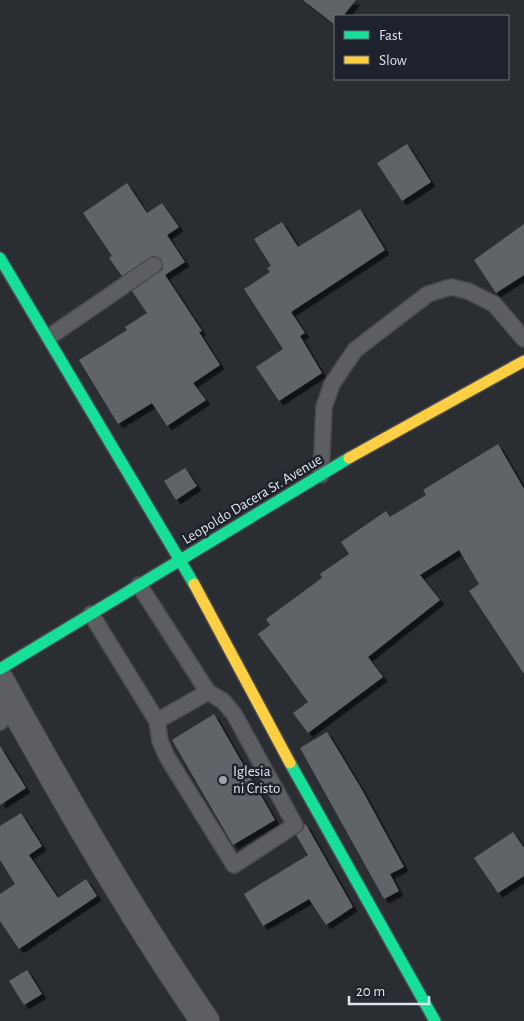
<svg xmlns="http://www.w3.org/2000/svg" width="524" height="1021" viewBox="0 0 524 1021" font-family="'Alegreya Sans',sans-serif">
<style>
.building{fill:#606368;filter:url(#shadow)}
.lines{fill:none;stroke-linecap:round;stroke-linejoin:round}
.lane-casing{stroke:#494b50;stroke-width:18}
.street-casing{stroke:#494b50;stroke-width:30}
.fast-casing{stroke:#494b50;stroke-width:14}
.slow-casing{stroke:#494b50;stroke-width:14}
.lane{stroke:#5c5e62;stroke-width:15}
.street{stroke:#5c5e62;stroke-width:28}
.fast{stroke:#16e098;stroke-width:11}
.slow{stroke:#ffcf43;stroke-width:11}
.poi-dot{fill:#a0a4aa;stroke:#1e222c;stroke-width:2}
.labels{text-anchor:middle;stroke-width:5;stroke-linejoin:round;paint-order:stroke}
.street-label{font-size:15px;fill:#e0e4eb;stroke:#1e222c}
.poi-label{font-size:15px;fill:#e0e4eb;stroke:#1e222c;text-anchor:start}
</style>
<defs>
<filter id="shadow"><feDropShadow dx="4.5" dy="4.5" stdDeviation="0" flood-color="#0009"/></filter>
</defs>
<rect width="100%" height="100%" fill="#2a2d32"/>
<path class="building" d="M303,0H356L343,16H335V25Z
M407,144L431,182L402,201L377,163Z
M127,183L147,213L162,203L179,227L167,235L185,262L165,275L202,331L199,332L220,365L193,383L206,400L167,426L152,403L118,424L79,360L127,330L125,327L147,313L132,291L163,269L161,259L153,256L122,276L109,258L112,256L83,213Z
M360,209L385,250L291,312L305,333L300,336L322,373L279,401L256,367L283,349L244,289L270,272L267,268L271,266L254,239L282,222L298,247Z
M524,224V275L496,293L474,260Z
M498,444L524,489V674L469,591L479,584L459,550L420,575L440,600L368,657L383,677L308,733L293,713L308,702L258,634L270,625L266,619L322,578L320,574L349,554L341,542L386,511L390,517L426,495L423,490Z
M185,468L197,486L176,500L164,481Z
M214,714L275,820L233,845L172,740Z
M327,732L361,788L404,867L390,874L399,891L384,899L300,748Z
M0,746L26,788L0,805Z
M21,813L42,846L29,855L58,898L86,879L97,896L19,949L0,921V894L15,884L0,860V826Z
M305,823L353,907L326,925L309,899L263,926L244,894L308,855L296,835L303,830Z
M513,832L524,848V876L498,893L474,858Z
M27,970L42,994L24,1005L9,981Z"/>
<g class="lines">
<defs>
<path id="lane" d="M49,337L154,265
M321,475L324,407L332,384L355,350L428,294L451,287L468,291L494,304L524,339
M91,614L157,721L160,741L167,757L234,865L295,825L234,714L223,701L208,692L139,585
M157,721L208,692
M0,722L13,704"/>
<path id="street" d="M0,681C64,797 130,912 205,1021"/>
<path id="fast" d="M0,258L194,584
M0,669L349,458
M290,763L435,1021"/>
<path id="slow" d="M349,458L524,361
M194,584L290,763"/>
</defs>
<use href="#lane" class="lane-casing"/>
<use href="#street" class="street-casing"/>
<use href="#fast" class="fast-casing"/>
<use href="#slow" class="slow-casing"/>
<use href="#lane" class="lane"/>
<use href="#street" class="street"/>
<use href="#fast" class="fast"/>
<use href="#slow" class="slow"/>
</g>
<circle class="poi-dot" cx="223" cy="780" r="5"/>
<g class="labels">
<g class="street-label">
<text transform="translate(252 499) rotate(-31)" y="5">Leopoldo Dacera Sr. Avenue</text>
</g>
<g class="poi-label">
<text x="233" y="776">Iglesia<tspan x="233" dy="17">ni Cristo</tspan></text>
</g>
</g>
<rect x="334" y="15" width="175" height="65" fill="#1e222c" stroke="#6c7078"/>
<rect x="344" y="31" width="25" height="8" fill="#16e098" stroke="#6c7078"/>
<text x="379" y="40" font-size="15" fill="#e0e4eb">Fast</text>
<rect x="344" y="56" width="25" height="8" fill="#ffcf43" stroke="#6c7078"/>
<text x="379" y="65" font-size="15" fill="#e0e4eb">Slow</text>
<path d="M349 996v8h80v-8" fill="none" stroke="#e0e4eb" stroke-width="2.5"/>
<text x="356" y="996" font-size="15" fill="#e0e4eb" stroke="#1e222c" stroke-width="4" paint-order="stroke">20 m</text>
</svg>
